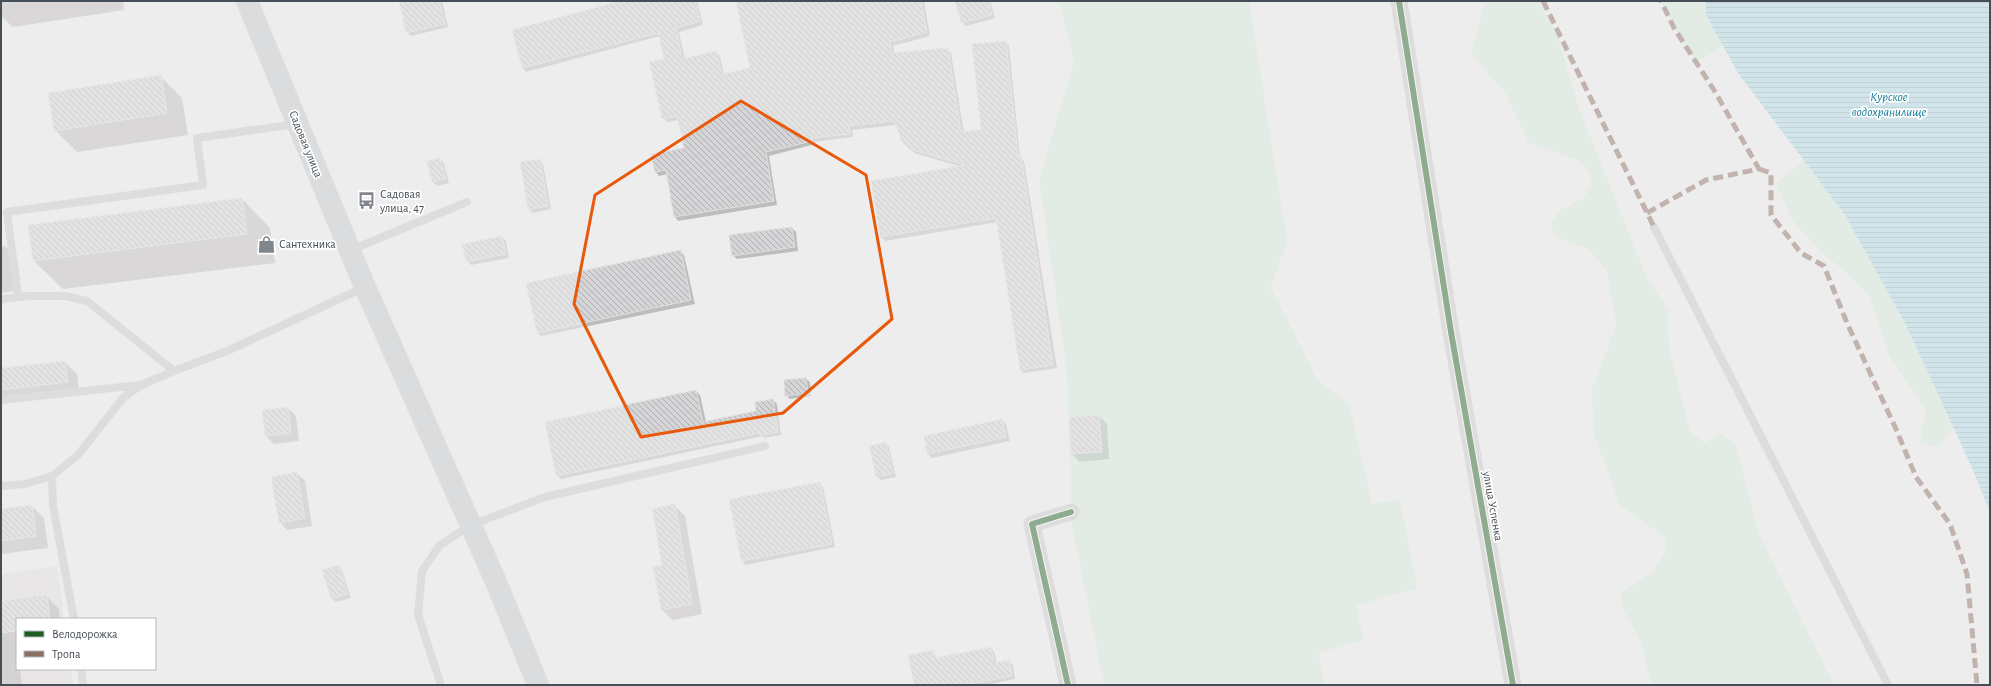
<svg xmlns="http://www.w3.org/2000/svg" width="1991" height="686" viewBox="0 0 1991 686" font-family="'Alegreya Sans',sans-serif">
<style>
.education{fill:#e0dede}
.green{fill:#d3ebdc}
.water{fill:url(#water-rules)}
.shadow{fill:#0003}
.building{fill:url(#building-back-hatch);stroke:#dfdfe0}
.lines{fill:none;stroke-linecap:round;stroke-linejoin:round}
.service{stroke:#c7c9cb;stroke-width:8}
.minor{stroke:#c7c9cb;stroke-width:17}
.primary{stroke:#c4c7c9;stroke-width:22}
.quiet{stroke:#8d6e63;stroke-width:5;stroke-dasharray:10 5;stroke-linecap:butt}
.cycleway-casing{stroke:#fff;stroke-width:8}
.cycleway{stroke:#1b5e20;stroke-width:6}
.marked{fill:none;stroke:#e8590c;stroke-width:3;stroke-linejoin:round}
.labels{text-anchor:middle;stroke-width:3.5;stroke-linejoin:round;paint-order:stroke}
.street-label{font-size:12px;fill:#464f58;stroke:#fff}
.poi-label{font-size:12px;fill:#464f58;stroke:#fff;text-anchor:start}
.water-label{font-size:13px;font-style:italic;fill:#187e99;stroke:#fff}
</style>
<defs>
<pattern id="water-rules" width="6" height="5" patternUnits="userSpaceOnUse"><rect width="6" height="5" fill="#abdae6"/><path d="M0 2.5h6" fill="none" stroke="#8db3bd"/></pattern>
<pattern id="building-back-hatch" width="6" height="6" patternUnits="userSpaceOnUse"><rect width="6" height="6" fill="#d5d5d7"/><path d="M-1 5l2 2M0 0l6 6M5-1l2 2" fill="none" stroke="#afafb1"/></pattern>
</defs>
<rect width="100%" height="100%" fill="#eeeded"/>
<path class="education" d="M57,566L64,619H17V669H71L73,685H1V574Z"/>
<path class="green" d="M1059,1H1249L1287,241L1271,288L1318,381L1349,403L1372,504L1400,499L1417,588L1356,606L1364,640L1318,653L1325,685H1104L1072,525L1067,372L1039,179L1074,62Z
M1485,1H1538L1556,31L1579,108L1647,278L1668,309L1669,349L1690,431L1704,443L1719,433L1735,443L1760,536L1834,685H1651L1641,642L1622,607L1621,592L1653,572L1667,549L1664,536L1620,506L1594,434L1592,389L1616,326L1607,272L1590,250L1554,236L1551,223L1559,211L1583,198L1592,184L1589,171L1579,161L1528,142L1506,94L1471,53Z
M1661,1H1706V15L1723,46L1696,63L1674,28Z
M1804,160L1845,215L1905,323L1953,428L1938,448L1920,441L1926,410L1889,356L1869,296L1847,273L1820,251L1793,221L1776,183Z"/>
<path class="water" d="M1706,1H1990V512L1973,470L1905,323L1845,215L1738,73L1706,15Z"/>
<path class="shadow" d="M1,1H123L124,10L13,27L1,16Z
M400,1H442L448,27L411,36L407,32Z
M624,1H697L703,25L679,32L685,59L716,52L720,56L724,75L751,68L737,1H924L930,36L893,46L895,54L947,49L951,53L964,133L982,131L1006,42L1009,46L1020,157L1024,161L1057,368L1024,373L1021,370L998,222L885,241L881,237L962,167L914,153L902,142L896,125L852,130L853,137L814,142L815,144L769,156L777,205L678,221L675,217L668,174L659,176L656,172L685,148L679,120L667,122L663,118L666,60L660,36L526,72L523,68L513,30Z
M956,1H990L995,18L966,26L962,22Z
M160,76L182,98L188,135L77,152L55,130Z
M440,159L444,163L449,183L437,186L433,182L428,162Z
M539,160L543,164L551,209L533,213L529,209L521,163Z
M242,199L270,228L275,263L63,289L34,261Z
M792,228L796,232L798,251L737,259L733,255Z
M502,237L506,241L509,258L471,265L467,261Z
M5,246L17,258L21,290L1,293V247Z
M680,251L684,255L695,304L541,336L538,333Z
M65,362L77,374L79,394L1,402V369Z
M806,379L810,382L811,396L790,399L786,395Z
M696,391L700,395L706,422L757,411L773,400L777,404L781,435L764,438L763,436L561,479L557,476L546,423Z
M288,408L296,416L299,441L274,444L266,436Z
M1099,416L1107,424L1109,459L1080,462L1072,454Z
M1002,420L1006,424L1010,441L932,458L928,454L925,437Z
M886,443L889,447L896,477L881,480L877,477L870,447Z
M297,473L305,481L312,526L287,530L280,522Z
M819,483L823,487L835,547L746,565L742,561Z
M674,505L685,516L702,614L673,620L662,610L663,566Z
M32,506L44,518L48,548L1,554V510Z
M339,566L342,570L351,598L336,602L332,599Z
M47,597L59,609L60,619H17V669H20L22,685H1V602Z
M991,648L994,652L997,663L1009,661L1013,665L1015,679L987,685H915L932,651L937,658Z"/>
<path class="building" d="M399,1H439L445,24L406,33Z
M620,1H695L700,21L676,28L682,59L716,51L722,74L750,68L736,1H921L927,32L890,42L892,53L948,48L961,132L981,130L972,44L1006,41L1018,157L1021,156L1053,365L1020,370L996,218L880,237L871,181L965,165L909,149L902,142L894,121L849,126L850,134L811,138L812,141L766,152L774,201L674,217L666,170L655,172L651,154L684,148L677,116L662,119L649,62L664,59L658,33L522,68L512,30Z
M955,1H988L992,15L961,23Z
M161,75L167,113L54,131L48,93Z
M440,158L446,179L432,182L427,161Z
M540,159L548,206L528,209L520,162Z
M242,198L247,234L33,261L28,225Z
M792,227L795,247L732,256L729,235Z
M502,236L506,254L466,262L462,244Z
M681,250L691,300L537,333L526,283Z
M65,361L68,382L1,390V368Z
M806,378L808,393L785,396L784,380Z
M696,390L703,422L756,411L755,402L773,399L778,432L760,435L759,433L556,476L545,422Z
M288,407L291,433L265,436L262,410Z
M1099,415L1102,452L1071,454L1069,417Z
M1002,419L1006,437L927,454L924,436Z
M886,442L893,473L876,477L869,446Z
M297,472L305,518L279,523L271,477Z
M820,482L832,544L741,561L729,499Z
M675,504L692,604L661,610L653,567L662,565L652,509Z
M32,505L36,536L1,541V509Z
M339,565L348,594L331,599L322,570Z
M47,595L50,619H17V631L1,633V601Z
M991,647L994,663L1009,660L1012,676L965,685H914L908,655L933,650L934,658Z"/>
<g class="lines">
<path class="service" d="M1654,227L1888,685
M351,250L467,202
M18,297L7,212L203,185L197,138L296,124
M1,299L29,296H65L87,301L174,371L227,351L365,287
M1,400L140,385
M1,486L25,484L52,476
M74,619L53,506L52,476L78,455L123,398L141,385L174,371
M81,669L83,685
M441,685L418,615L422,571L440,545L471,525L545,497L765,446"/>
<path class="minor" d="M1399,1L1451,332L1513,685
M1068,685L1032,524L1071,512"/>
<path class="primary" d="M247,1L365,287L496,582L538,685"/>
<path class="quiet" d="M1543,1L1654,227
M1759,169L1771,173V215L1801,253L1824,266L1847,323L1896,429L1916,477L1950,524L1967,574L1977,685
M1647,213L1706,180L1759,169L1714,90L1674,28L1661,1"/>
<defs>
<path id="cycleway" d="M1399,1L1451,332L1513,685
M1068,685L1032,524L1071,512"/>
</defs>
<use href="#cycleway" class="cycleway-casing"/>
<use href="#cycleway" class="cycleway"/>
</g>
<path d="M0 0H1991V686H0ZM741,101L866,175L892,319L783,413L641,437L574,304L595,195Z" fill="#eeeded" fill-opacity=".55" fill-rule="evenodd"/>
<path class="marked" d="M741,101L866,175L892,319L783,413L641,437L574,304L595,195Z"/>
<defs>
<symbol id="bus-bare" viewBox="-9 -9 18 18"><path d="M-5-6H5V4H4V6H2V4H-2V6H-4V4H-5ZM-3.5-4V0h7V-4ZM-3.5 1.2v1.5H-2V1.2ZM2 1.2v1.5H3.5V1.2Z" fill="#81868c" stroke="#fff" stroke-width="2.5" paint-order="stroke"/></symbol>
<symbol id="shop-bare" viewBox="-9 -9 18 18"><path d="M-5-2.5h2.3a2.7 3.5 0 0 1 5.4 0H5L5.5 6h-11ZM-1.5-2.5h3a1.5 2.3 0 0 0-3 0Z" fill="#81868c" stroke="#fff" stroke-width="2.5" paint-order="stroke"/></symbol>
</defs>
<g fill-rule="evenodd">
<use href="#bus-bare" x="354" y="188" width="25" height="25"/>
<use href="#shop-bare" x="254" y="232" width="25" height="25"/>
</g>
<g class="labels">
<g class="street-label">
<text transform="translate(306 144) rotate(68)" y="4">Садовая улица</text>
<text transform="translate(1493 506) rotate(80)" y="4">улица Успенка</text>
</g>
<g class="poi-label">
<text x="380" y="198">Садовая<tspan x="380" dy="14">улица, 47</tspan></text>
<text x="279" y="248">Сантехника</text>
</g>
<g class="water-label">
<text x="1889" y="101">Курское<tspan x="1889" dy="15">водохранилище</tspan></text>
</g>
</g>
<rect width="1991" height="686" fill="none" stroke="#464f58" stroke-width="4"/>
<rect x="16" y="618" width="140" height="52" fill="#ffffff" stroke="#b5b9bc"/>
<rect x="24" y="631" width="20" height="6" fill="#1b5e20" stroke="#b5b9bc"/>
<text x="52" y="638" font-size="12" fill="#464f58">Велодорожка</text>
<rect x="24" y="651" width="20" height="6" fill="#8d6e63" stroke="#b5b9bc"/>
<text x="52" y="658" font-size="12" fill="#464f58">Тропа</text>
</svg>
